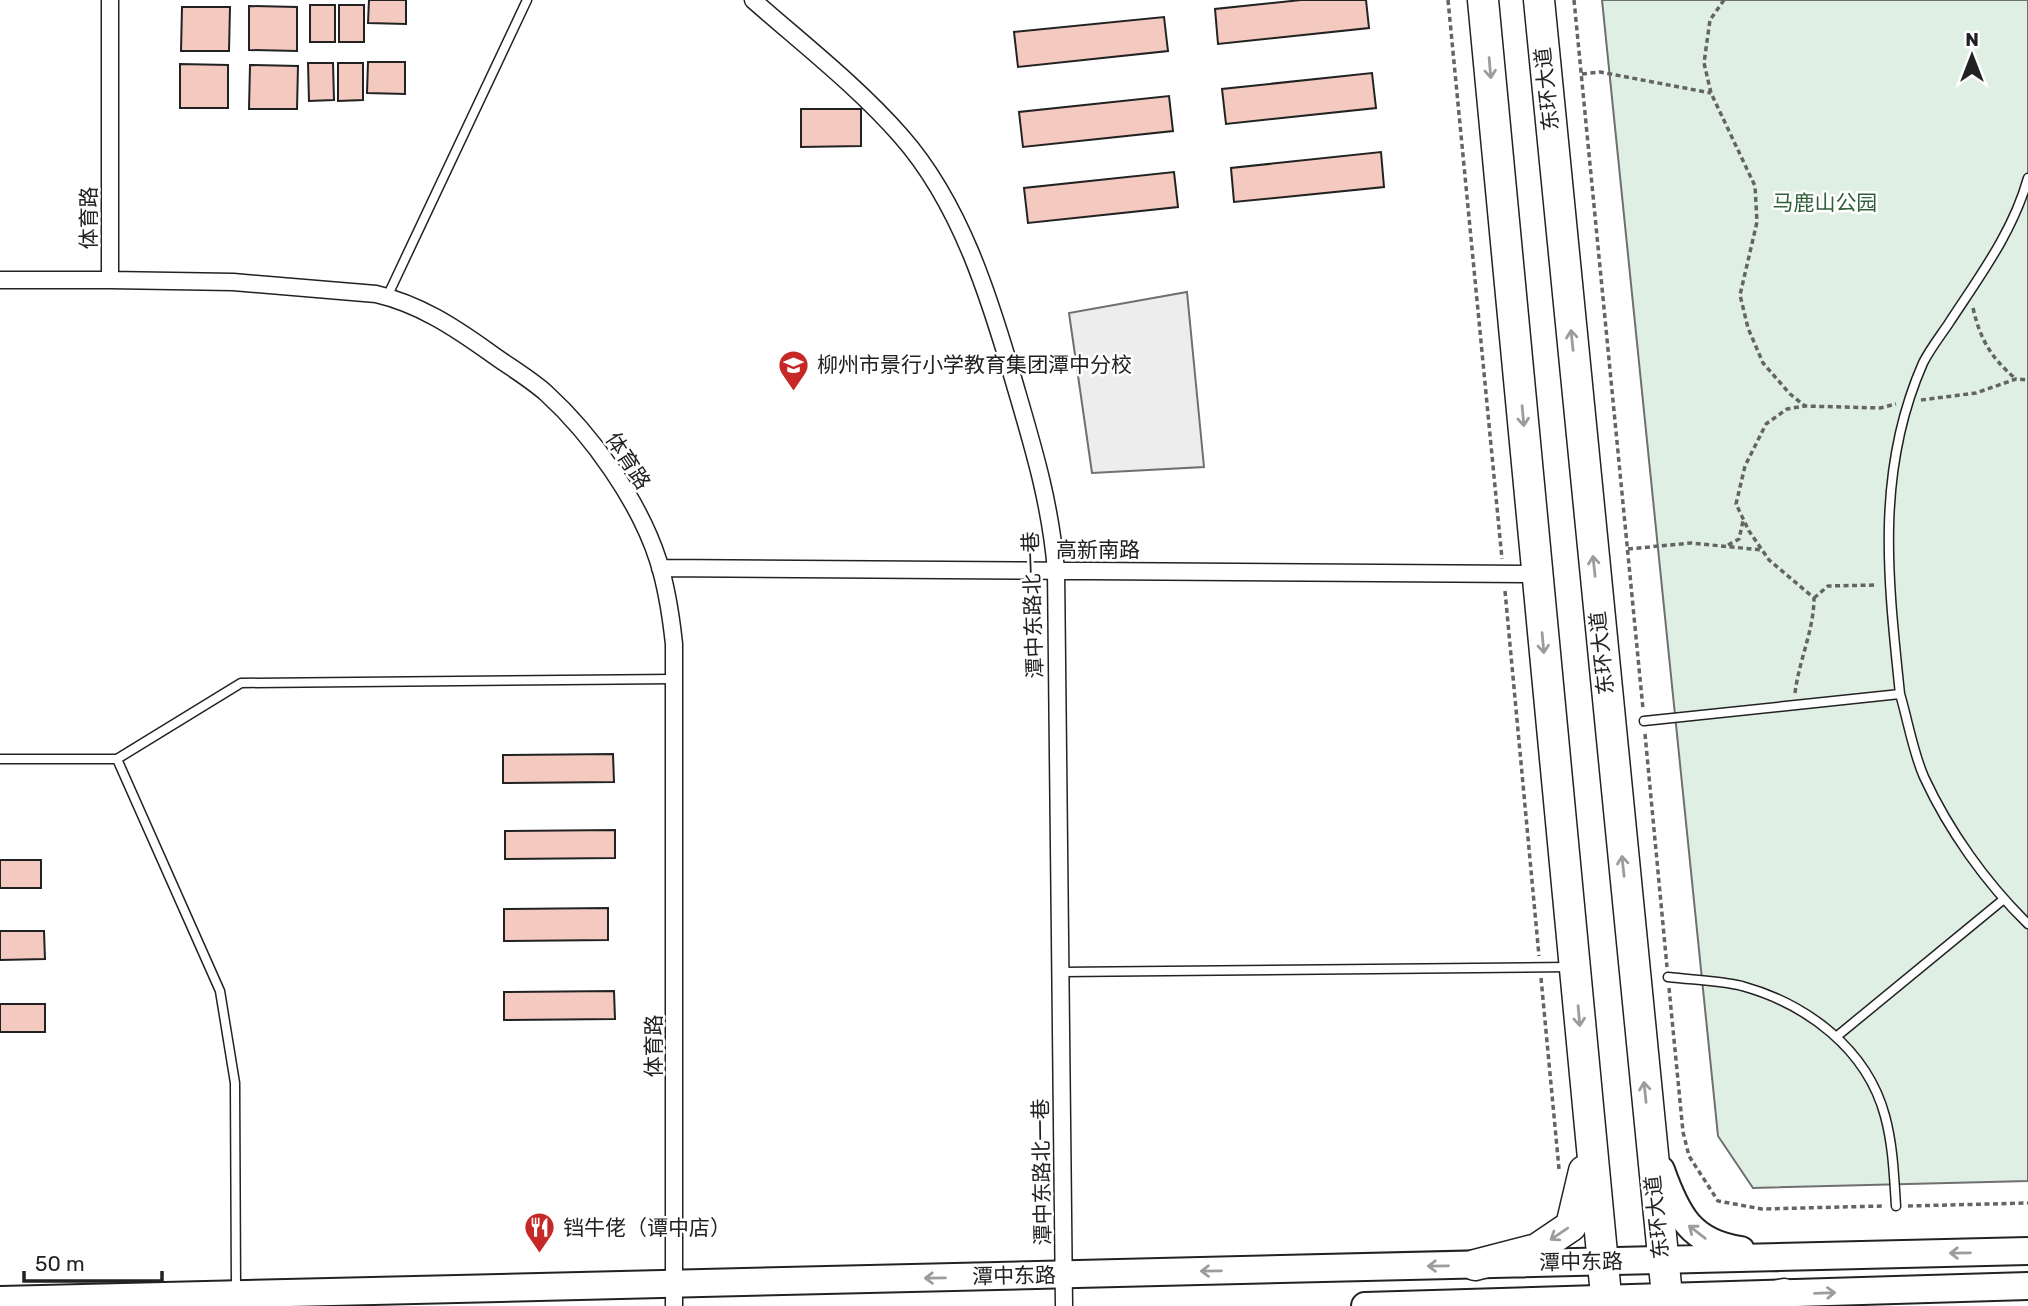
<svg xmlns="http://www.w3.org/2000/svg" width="2028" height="1306" viewBox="0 0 2028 1306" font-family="Rubik,'Noto Sans SC',sans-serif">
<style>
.green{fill:#e0efe3;stroke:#6f6f6f;stroke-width:2}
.parking{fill:#ededed;stroke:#6f6f6f;stroke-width:2}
.building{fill:#f3c9c0;stroke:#222;stroke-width:2}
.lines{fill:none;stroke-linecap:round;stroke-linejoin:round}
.lane-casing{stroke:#222;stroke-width:11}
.street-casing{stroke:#222;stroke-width:19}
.primary-casing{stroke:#222;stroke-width:30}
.highway-casing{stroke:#222;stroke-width:33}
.path{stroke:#646464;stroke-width:3.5;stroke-dasharray:5 3.5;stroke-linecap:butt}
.lane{stroke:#fff;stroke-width:8}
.street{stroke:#fff;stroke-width:16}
.primary{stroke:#fff;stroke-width:26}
.highway{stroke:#fff;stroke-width:30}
.oneway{stroke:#9c9c9c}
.labels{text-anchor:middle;stroke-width:5;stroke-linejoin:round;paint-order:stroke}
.street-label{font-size:21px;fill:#222;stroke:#fff}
.park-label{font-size:21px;fill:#2f5e38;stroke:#fff}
.poi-label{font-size:21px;fill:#222;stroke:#fff;text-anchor:start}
</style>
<rect width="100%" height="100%" fill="#fff"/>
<path class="green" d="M1602,0H2028V1181L1753,1188L1718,1136Z"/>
<path class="parking" d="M1187,292L1204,467L1092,473L1069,313Z"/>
<path class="building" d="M369,0H406V24L368,23Z
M1301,0H1366L1369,28L1218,44L1215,9Z
M310,5H335V42H310Z
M339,5H364V42H339Z
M249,6L297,7V51L249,50Z
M182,7H230L229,51H181Z
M1164,17L1168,51L1018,67L1014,32Z
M368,62H405V94L367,93Z
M308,63H333L334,100L309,101Z
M338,63H363V100L338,101Z
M180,64L228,65V108H180Z
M250,65L298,66L297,109H249Z
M1372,73L1376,108L1226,124L1222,89Z
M1169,96L1173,131L1023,147L1019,112Z
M801,109H861V146L801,147Z
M1381,152L1384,187L1234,202L1231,168Z
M1174,172L1178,207L1028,223L1024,188Z
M613,754L614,782L503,783V755Z
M615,830V858L505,859V831Z
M0,860H41V888H0Z
M608,908V940L504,941V909Z
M0,931H44L45,959L0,960Z
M614,991L615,1019L504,1020V992Z
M0,1004H45V1032H0Z"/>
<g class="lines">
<defs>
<path id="lane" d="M387,297L527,0
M1900,694C1908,721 1913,752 1924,777C1949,831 1986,883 2028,924
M1644,721L1900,694C1888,579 1875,472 1923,363C1930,349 1941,335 1949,323C1979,277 2013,232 2028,178
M0,759H117L241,683L674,679
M117,759L220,991L235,1083L236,1289
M1061,972L1569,967
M1668,977C1692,980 1718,980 1742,986C1807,1004 1867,1049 1885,1116C1893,1145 1894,1176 1896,1206
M1836,1037L2004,899"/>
<path id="street" d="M110,0V280L233,282L376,294C419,304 454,327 489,352C508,366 529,378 546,393C592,435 639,501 658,560C667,588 671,616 674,644V1306
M753,0C803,44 857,86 901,136C961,204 990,299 1015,385C1034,450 1050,502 1056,570L1064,1306
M0,280H110
M660,568L1536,574"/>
<path id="primary" d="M1661,1170C1677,1215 1691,1243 1741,1250
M0,1300L2028,1251
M1365,1306L2028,1286"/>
<path id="highway" d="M1483,0L1607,1306
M1539,0L1668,1306
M1475,1265L1537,1249L1571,1226L1584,1171
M1736,1306L1784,1294"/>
</defs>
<use href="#lane" class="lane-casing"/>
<use href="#street" class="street-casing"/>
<use href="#primary" class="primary-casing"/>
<use href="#highway" class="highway-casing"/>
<path class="path" d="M1448,0L1502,559
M1574,0L1643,709
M1724,0L1710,20L1704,63L1711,93L1755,186L1757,222L1740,295L1748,328L1763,363L1790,394L1805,406
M1582,74L1600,72L1711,93
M1973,308C1980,339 1991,358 2016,379
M1921,400L1976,393L2016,379L2028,380
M1728,545L1739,539L1743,521
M1628,549L1691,543L1762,550
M1505,591L1539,956
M1814,598L1828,586L1877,585
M1795,693C1799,660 1814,630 1814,598L1769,560L1749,531L1736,504L1745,466L1766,424L1787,409L1805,406L1880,408L1896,404
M1645,734L1667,967
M1541,978L1559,1169
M1669,988L1683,1132L1689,1156L1718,1201L1762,1209L1882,1206
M1908,1206L2028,1203"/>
<use href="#lane" class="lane"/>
<use href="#street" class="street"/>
<use href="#primary" class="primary"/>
<use href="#highway" class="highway"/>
</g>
<defs><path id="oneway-shaft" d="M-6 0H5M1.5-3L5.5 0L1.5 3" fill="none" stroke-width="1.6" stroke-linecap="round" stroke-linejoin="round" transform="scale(1.75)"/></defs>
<g class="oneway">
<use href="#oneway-shaft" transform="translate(1490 68) rotate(85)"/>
<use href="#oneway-shaft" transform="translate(1572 340) rotate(-96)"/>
<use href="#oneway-shaft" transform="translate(1523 416) rotate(85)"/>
<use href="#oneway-shaft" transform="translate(1594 566) rotate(-96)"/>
<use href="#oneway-shaft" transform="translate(1543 643) rotate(85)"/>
<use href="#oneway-shaft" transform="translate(1623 866) rotate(-96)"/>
<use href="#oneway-shaft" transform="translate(1579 1016) rotate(85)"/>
<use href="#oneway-shaft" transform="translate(1645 1092) rotate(-96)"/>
<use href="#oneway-shaft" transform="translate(1697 1232) rotate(-142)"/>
<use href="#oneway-shaft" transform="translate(1559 1234) rotate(146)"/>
<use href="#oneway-shaft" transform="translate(1960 1253) rotate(179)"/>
<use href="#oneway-shaft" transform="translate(1438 1266) rotate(179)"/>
<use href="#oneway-shaft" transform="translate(1211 1271) rotate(179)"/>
<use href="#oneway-shaft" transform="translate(935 1278) rotate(179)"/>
<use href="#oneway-shaft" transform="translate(1825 1293) rotate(-2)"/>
</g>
<defs>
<symbol id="school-pin" viewBox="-11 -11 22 30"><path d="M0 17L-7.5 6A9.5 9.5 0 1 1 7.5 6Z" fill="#c62828" stroke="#fff"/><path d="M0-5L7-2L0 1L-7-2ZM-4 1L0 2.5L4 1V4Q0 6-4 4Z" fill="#fff"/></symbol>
<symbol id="restaurant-pin" viewBox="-11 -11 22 30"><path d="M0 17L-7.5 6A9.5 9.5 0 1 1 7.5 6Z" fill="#c62828" stroke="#fff"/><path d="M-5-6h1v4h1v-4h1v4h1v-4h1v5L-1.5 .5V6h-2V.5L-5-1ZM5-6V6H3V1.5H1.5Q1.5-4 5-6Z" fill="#fff"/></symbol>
</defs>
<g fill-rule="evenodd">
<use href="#school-pin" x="776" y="348" width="35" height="47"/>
<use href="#restaurant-pin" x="522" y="1210" width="35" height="47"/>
</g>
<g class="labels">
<g class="street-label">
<text transform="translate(1547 89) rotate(-96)" y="7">东环大道</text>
<text transform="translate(89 218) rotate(-90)" y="7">体育路</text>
<text transform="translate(628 461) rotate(57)" y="7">体育路</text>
<text x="1098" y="557">高新南路</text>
<text transform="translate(1033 605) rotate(-92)" y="7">潭中东路北一巷</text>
<text transform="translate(1602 653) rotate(-96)" y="7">东环大道</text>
<text transform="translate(654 1046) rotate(-90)" y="7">体育路</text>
<text transform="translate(1042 1172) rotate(-91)" y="7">潭中东路北一巷</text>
<text transform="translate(1657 1217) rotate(-96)" y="7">东环大道</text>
<text transform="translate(1581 1262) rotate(-1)" y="7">潭中东路</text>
<text transform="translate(1014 1276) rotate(-1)" y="7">潭中东路</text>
</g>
<g class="park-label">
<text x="1825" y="210">马鹿山公园</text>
</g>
<g class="poi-label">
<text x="817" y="372">柳州市景行小学教育集团潭中分校</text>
<text x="563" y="1235">铛牛佬（谭中店）</text>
</g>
</g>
<g transform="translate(1972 56)" stroke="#ffffff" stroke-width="5" paint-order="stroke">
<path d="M0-5L12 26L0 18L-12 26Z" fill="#222222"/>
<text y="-10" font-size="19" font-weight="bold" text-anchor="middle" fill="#222222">N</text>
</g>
<path d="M24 1271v10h138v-10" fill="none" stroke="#222222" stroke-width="3.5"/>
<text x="35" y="1271" font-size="21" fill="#222222" stroke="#ffffff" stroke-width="5" paint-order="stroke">50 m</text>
</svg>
